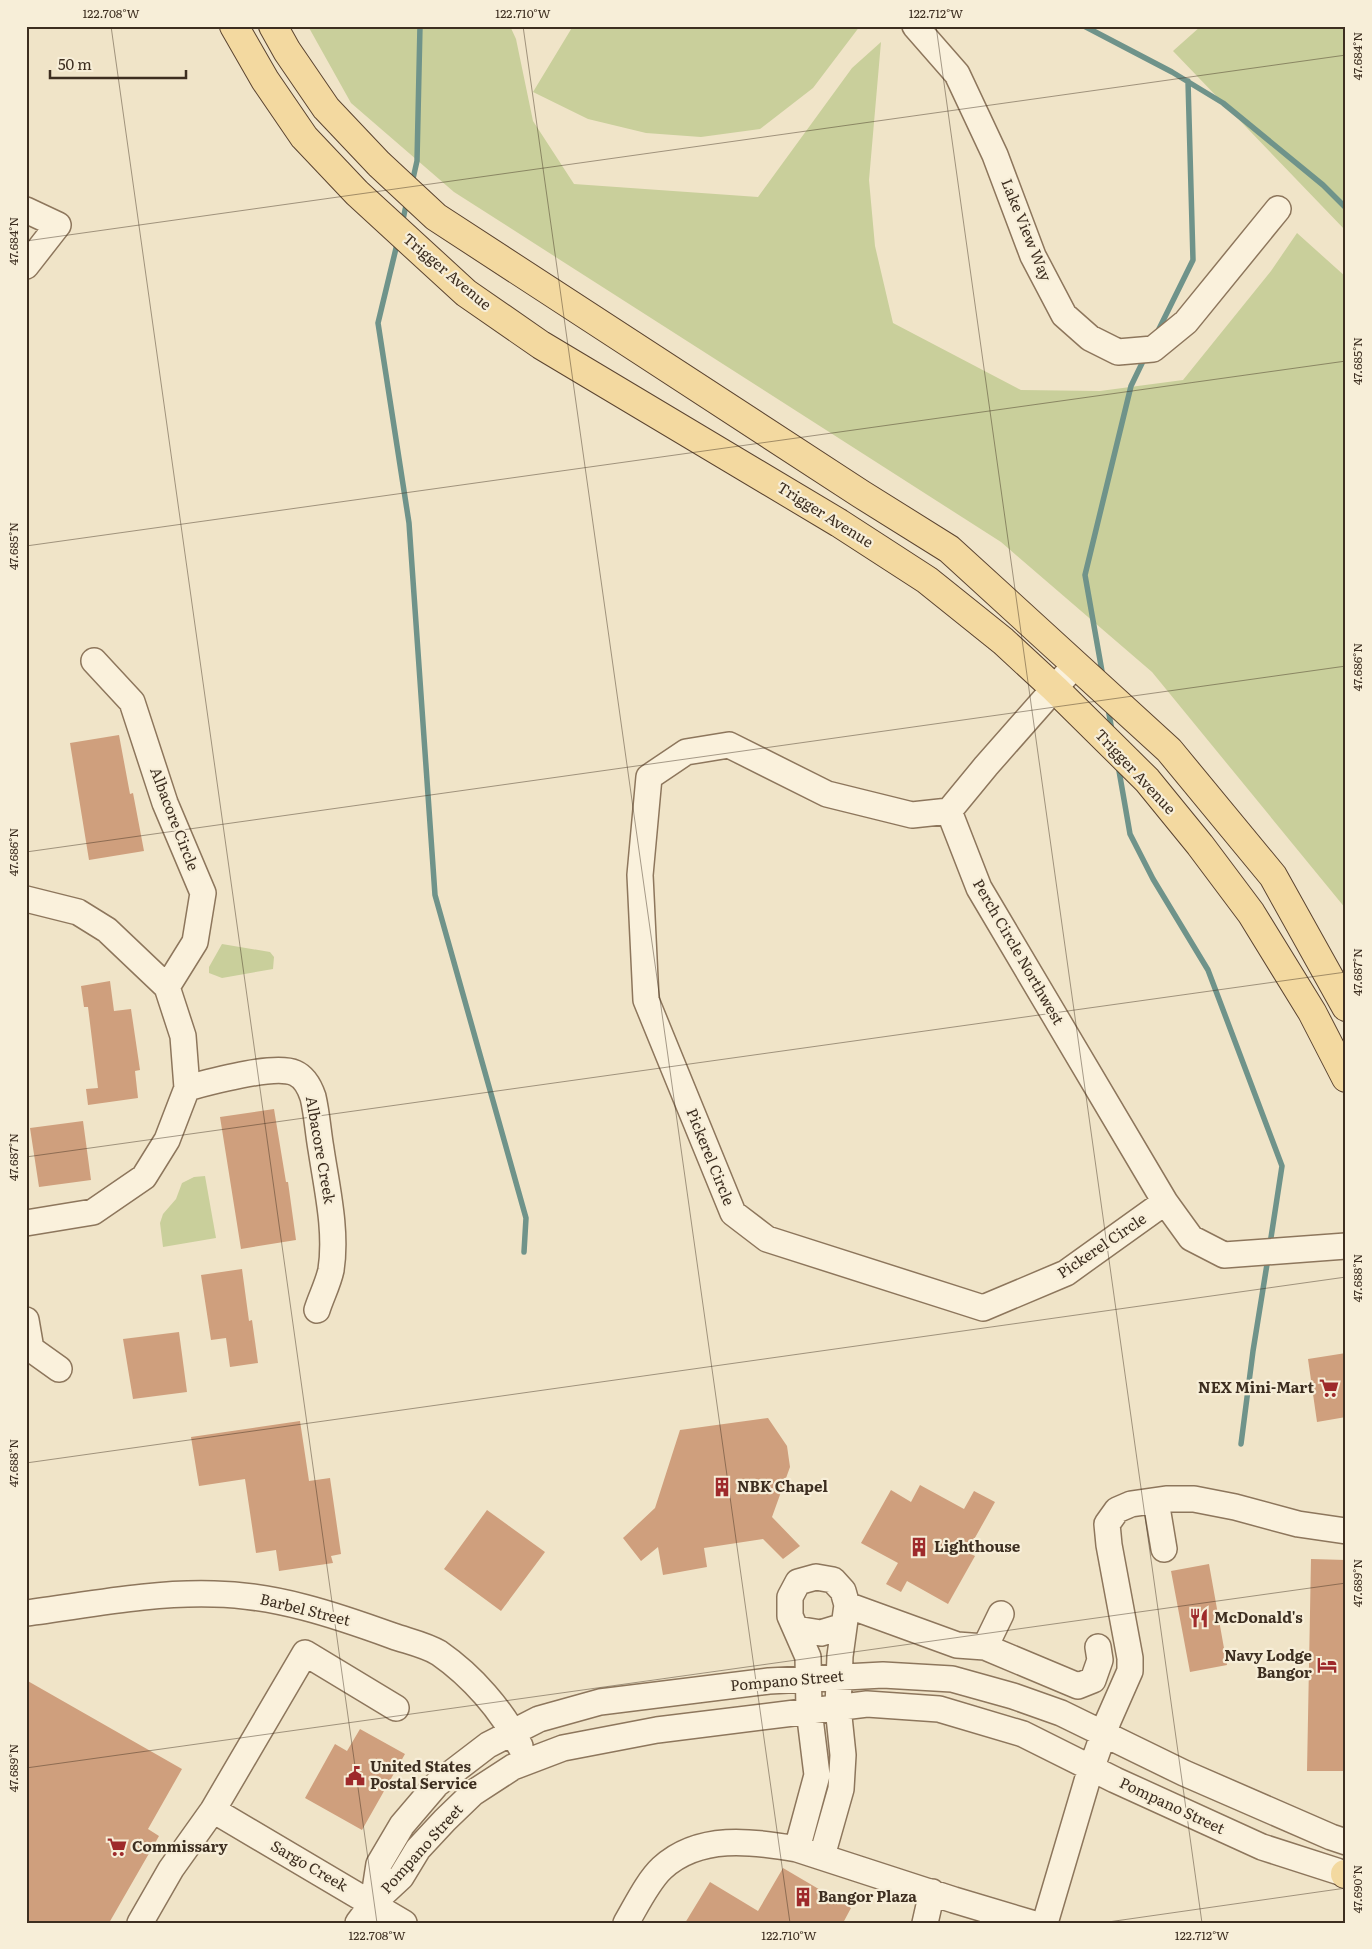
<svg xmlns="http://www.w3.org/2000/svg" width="1372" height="1949" viewBox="0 0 1372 1949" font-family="Literata,serif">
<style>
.green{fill:#c9cf9b}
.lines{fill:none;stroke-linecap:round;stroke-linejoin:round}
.stream{stroke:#6f938a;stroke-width:5.5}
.building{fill:#cf9f7d}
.minor-casing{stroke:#8d765c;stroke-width:28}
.major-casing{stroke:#5b4430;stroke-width:30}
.minor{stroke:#faf1dc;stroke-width:25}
.major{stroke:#f3d9a0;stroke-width:28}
.ticks{fill:none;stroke:#3d2e20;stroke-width:1;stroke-opacity:0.45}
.labels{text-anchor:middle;stroke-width:4.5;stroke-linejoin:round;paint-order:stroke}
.street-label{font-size:15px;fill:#3d2e20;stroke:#f7eed8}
.poi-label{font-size:15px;font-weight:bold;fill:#3d2e20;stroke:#f7eed8;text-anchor:start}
.neatline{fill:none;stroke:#3d2e20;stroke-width:2}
.ticks-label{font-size:12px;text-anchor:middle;fill:#3d2e20}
</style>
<rect width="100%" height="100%" fill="#f0e4c8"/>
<path class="green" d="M308,26H510L516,39L533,121L574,184L758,197L852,68L881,42L869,180L875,246L893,323L1021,390L1100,391L1183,380L1271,271L1297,233L1346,277V909L1152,672L1001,542L454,192L351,103Z
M573,26H860L813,88L760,129L701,137L646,133L588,119L533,92Z
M1201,26H1346V231L1173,51Z
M222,944L270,952L274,957L273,969L222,978L209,973V967Z
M205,1176L216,1238L163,1247L160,1223L163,1214L176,1199L182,1183L194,1177Z"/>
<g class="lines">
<path class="stream" d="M1084,26L1172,72L1223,103L1323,185L1346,208
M412,183L417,161L420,26
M402,224L407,201
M398,240L378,323L409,523L435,895L526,1218L524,1252
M1157,333L1193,260L1188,81
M1103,677L1085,575L1131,386L1145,357
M1108,708L1112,731
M1118,765L1130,834L1153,879L1208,970L1282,1166L1270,1244
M1241,1444L1253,1351L1268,1258"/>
</g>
<path class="building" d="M119,735L130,794L133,793L144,851L89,860L70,743Z
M110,981L114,1011L131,1009L140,1070L135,1071L138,1098L88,1105L86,1089L98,1088L88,1007H84L81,986Z
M274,1109L286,1182H288L296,1240L241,1249L220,1117Z
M83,1121L91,1180L39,1187L30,1128Z
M242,1269L249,1321L252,1320L258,1363L230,1367L226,1338L211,1340L201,1275Z
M179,1332L187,1392L133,1399L123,1339Z
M1346,1353V1417L1317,1422L1308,1359Z
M768,1418L787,1446L790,1467L772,1517L800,1546L783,1559L763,1539L704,1548L707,1567L663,1575L658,1547L641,1561L623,1538L655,1508L680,1430Z
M300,1421L309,1481L330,1478L341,1554L331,1556L333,1563L279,1571L276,1550L256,1553L245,1479L199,1486L191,1437Z
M920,1485L964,1509L974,1491L995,1502L967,1552L975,1556L948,1604L907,1581L901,1592L886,1584L898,1563L861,1543L891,1490L911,1502Z
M487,1510L545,1552L501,1611L444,1569Z
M1311,1559L1346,1560V1771H1307Z
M1209,1564L1227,1665L1190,1672L1171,1571Z
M26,1680L182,1769L148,1829L159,1836L109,1923H26Z
M360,1729L405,1754L362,1830L305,1798L335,1744L347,1751Z
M783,1868L851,1908L843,1923H685L710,1882L758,1911Z"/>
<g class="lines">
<defs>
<path id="minor" d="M915,26L957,74L995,155L1033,256L1064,315L1090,338L1118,352L1153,349L1186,322L1278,209
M26,210L58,225L26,266
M94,661L132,702L165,803L203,893L195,942L167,987
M949,811L912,815L827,794L729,745L686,752L649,777L640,875L646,1000L733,1213L767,1239L983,1308L1066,1273L1165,1202
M949,811L979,888L1165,1202L1191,1238L1224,1255L1346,1246
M949,811L986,766L1075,665
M26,899L78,912L107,930L167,987L183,1036L187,1088L167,1140L144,1177L93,1212L26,1223
M187,1088C210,1082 274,1064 295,1073C304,1077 310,1088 313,1097C317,1114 318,1132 321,1149C327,1189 337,1231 331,1270C328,1284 321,1297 317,1310
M26,1320L31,1349L59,1369
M1156,1501L1164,1549
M847,1605L957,1645L985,1647L1078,1686L1093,1680L1100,1660L1098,1647
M26,1613C88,1605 151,1592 214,1594C276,1595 335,1615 393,1636C407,1641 426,1645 439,1653C472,1676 502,1710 520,1746
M796,1629L821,1633L844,1626
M985,1647L1001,1614
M213,1810L404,1923
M797,1849L817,1775L809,1710L808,1657L790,1616V1597L798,1582L816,1577L833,1580L843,1591L847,1605L840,1656L838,1707L843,1755L841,1789L822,1856
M373,1903L379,1864L402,1825L437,1784L488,1745L539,1719L600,1702L769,1681L883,1675L952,1679L1013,1696L1061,1713L1184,1773L1331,1837L1346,1842
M140,1923L171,1869L213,1810L305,1653L396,1708
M358,1923L373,1903L401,1877L418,1849L445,1820L473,1793L513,1767L563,1748L657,1730L867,1704L939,1709L1023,1734L1115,1780L1262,1847L1346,1874
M626,1923C636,1906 648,1881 662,1868C699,1834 752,1841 797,1849L954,1900L1031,1923
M925,1923L932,1892
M1045,1923L1087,1781L1108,1721L1130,1671V1658L1109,1545L1107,1524L1117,1510L1131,1504L1166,1499H1194L1235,1507L1298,1524L1346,1531"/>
<path id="major" d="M234,26L265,80L304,137L357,193L466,293L541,345L839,523L927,580L1003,641L1055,689L1147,780L1200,845L1251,913L1312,1012L1346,1078
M273,26L287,51L326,108L379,164L436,217L861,494L949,549L1169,750L1273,876L1346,1007
M1345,1874H1346"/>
</defs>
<use href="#minor" class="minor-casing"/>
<use href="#major" class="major-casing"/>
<use href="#minor" class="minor"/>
<use href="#major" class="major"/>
</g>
<path class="ticks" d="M111,26L377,1923M523,26L790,1923M936,26L1202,1923M26,241L1346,55M26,546L1346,361M26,852L1346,666M26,1157L1346,972M26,1463L1346,1277M26,1768L1346,1583M1101,1923L1346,1888"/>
<defs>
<symbol id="supermarket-bare" viewBox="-9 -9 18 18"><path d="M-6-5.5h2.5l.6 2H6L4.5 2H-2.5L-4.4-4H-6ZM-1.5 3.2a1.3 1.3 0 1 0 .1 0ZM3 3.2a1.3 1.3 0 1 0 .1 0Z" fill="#9e2a2b" stroke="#f7eed8" stroke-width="2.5" paint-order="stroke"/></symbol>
<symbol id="building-bare" viewBox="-9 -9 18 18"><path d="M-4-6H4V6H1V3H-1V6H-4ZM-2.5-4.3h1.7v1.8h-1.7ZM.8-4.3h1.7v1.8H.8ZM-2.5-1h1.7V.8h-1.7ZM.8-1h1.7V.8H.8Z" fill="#9e2a2b" stroke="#f7eed8" stroke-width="2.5" paint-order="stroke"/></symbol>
<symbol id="restaurant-bare" viewBox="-9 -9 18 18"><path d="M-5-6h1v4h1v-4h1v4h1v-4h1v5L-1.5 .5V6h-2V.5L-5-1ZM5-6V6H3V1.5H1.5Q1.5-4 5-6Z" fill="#9e2a2b" stroke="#f7eed8" stroke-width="2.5" paint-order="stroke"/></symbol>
<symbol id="hotel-bare" viewBox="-9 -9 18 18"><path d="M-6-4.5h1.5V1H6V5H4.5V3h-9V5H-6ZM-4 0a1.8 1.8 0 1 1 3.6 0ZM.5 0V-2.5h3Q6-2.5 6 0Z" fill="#9e2a2b" stroke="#f7eed8" stroke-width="2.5" paint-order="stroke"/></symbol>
<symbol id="civic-bare" viewBox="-9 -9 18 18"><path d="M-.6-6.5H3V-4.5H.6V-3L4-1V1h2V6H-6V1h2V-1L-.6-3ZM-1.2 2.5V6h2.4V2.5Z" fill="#9e2a2b" stroke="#f7eed8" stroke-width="2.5" paint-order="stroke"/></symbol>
</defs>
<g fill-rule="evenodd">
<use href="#supermarket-bare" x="1315" y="1374" width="28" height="28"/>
<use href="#building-bare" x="708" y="1473" width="28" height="28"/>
<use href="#building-bare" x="905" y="1533" width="28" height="28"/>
<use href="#restaurant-bare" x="1185" y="1604" width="28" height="28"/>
<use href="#hotel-bare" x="1313" y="1651" width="28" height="28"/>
<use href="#civic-bare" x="341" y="1762" width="28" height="28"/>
<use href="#supermarket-bare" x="103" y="1833" width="28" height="28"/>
<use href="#building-bare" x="789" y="1883" width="28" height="28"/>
</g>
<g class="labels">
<g class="street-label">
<text transform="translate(1026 230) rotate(68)" y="5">Lake View Way</text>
<text transform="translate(447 272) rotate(40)" y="5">Trigger Avenue</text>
<text transform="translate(825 515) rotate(32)" y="5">Trigger Avenue</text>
<text transform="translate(1135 772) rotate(47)" y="5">Trigger Avenue</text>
<text transform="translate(174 819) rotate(69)" y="5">Albacore Circle</text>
<text transform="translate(1018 952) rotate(60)" y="5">Perch Circle Northwest</text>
<text transform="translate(320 1150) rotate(80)" y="5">Albacore Creek</text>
<text transform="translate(710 1157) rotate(68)" y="5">Pickerel Circle</text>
<text transform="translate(1102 1246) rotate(-34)" y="5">Pickerel Circle</text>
<text transform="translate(305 1610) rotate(14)" y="5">Barbel Street</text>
<text transform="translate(787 1681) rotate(-5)" y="5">Pompano Street</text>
<text transform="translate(1172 1806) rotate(25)" y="5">Pompano Street</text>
<text transform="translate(422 1849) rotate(-48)" y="5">Pompano Street</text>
<text transform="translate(309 1866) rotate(30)" y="5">Sargo Creek</text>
</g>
<g class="poi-label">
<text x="1314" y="1393" text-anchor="end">NEX Mini-Mart</text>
<text x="737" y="1492">NBK Chapel</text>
<text x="934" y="1552">Lighthouse</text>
<text x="1214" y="1623">McDonald's</text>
<text x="1312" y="1661" text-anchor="end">Navy Lodge<tspan x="1312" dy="17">Bangor</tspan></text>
<text x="370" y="1772">United States<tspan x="370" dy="17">Postal Service</tspan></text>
<text x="132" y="1852">Commissary</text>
<text x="818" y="1902">Bangor Plaza</text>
</g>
</g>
<rect width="1372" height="1949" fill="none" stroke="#f7eed8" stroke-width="55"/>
<path d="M50 70v8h136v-8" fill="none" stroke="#3d2e20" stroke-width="2.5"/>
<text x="58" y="70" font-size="15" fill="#3d2e20" stroke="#f7eed8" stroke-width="4" paint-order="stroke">50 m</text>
<rect x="28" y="28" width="1316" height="1894" class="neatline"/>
<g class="ticks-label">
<text x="111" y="18">122.708°W</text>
<text x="523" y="18">122.710°W</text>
<text x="936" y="18">122.712°W</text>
<text transform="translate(1358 56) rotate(-90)" y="4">47.684°N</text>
<text transform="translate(14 241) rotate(-90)" y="4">47.684°N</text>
<text transform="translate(1358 361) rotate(-90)" y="4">47.685°N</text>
<text transform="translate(14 546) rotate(-90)" y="4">47.685°N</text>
<text transform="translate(1358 667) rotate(-90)" y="4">47.686°N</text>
<text transform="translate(14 852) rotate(-90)" y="4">47.686°N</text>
<text transform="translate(1358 972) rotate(-90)" y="4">47.687°N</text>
<text transform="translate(14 1157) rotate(-90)" y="4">47.687°N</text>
<text transform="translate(1358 1278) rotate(-90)" y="4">47.688°N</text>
<text transform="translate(14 1463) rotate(-90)" y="4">47.688°N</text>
<text transform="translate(1358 1583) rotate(-90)" y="4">47.689°N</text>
<text transform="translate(14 1768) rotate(-90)" y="4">47.689°N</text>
<text transform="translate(1358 1889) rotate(-90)" y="4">47.690°N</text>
<text x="377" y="1940">122.708°W</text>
<text x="789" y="1940">122.710°W</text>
<text x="1202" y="1940">122.712°W</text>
</g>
</svg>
